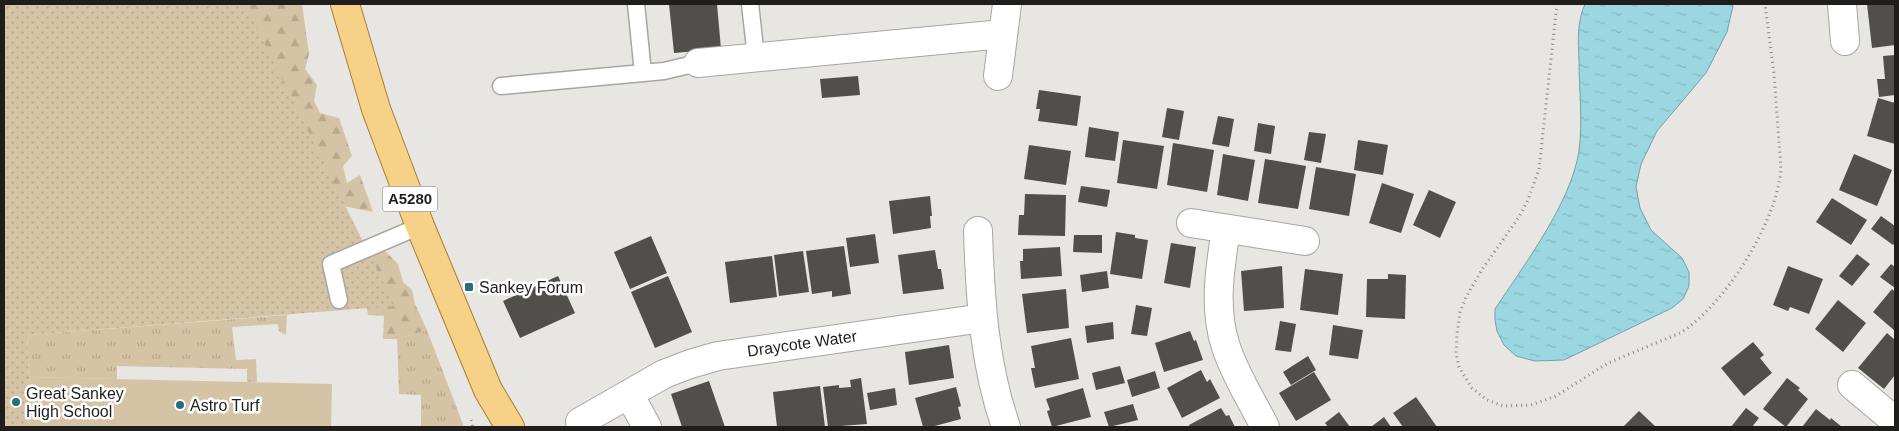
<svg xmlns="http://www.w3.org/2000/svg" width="1899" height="431" viewBox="0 0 1899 431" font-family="Helvetica,sans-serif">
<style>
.grass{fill:url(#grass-tufts)}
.forest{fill:url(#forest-firs)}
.park{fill:url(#park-dots)}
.pitch{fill:#d5c3a5}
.water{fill:url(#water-ripples);stroke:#76a0a6}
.building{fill:#514f4b}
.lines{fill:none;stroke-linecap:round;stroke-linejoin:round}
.lane-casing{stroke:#a8a5a2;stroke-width:19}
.street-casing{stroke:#a8a5a2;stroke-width:30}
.primary-casing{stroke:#a87e2f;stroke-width:30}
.path{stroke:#888784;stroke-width:3;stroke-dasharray:1 4;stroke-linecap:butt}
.lane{stroke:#fff;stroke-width:16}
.street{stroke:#fff;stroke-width:28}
.primary{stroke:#f7d188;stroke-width:28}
.poi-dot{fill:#266e79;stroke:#fff;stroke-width:2}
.labels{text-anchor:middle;stroke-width:5;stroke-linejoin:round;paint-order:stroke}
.shield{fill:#fff;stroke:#626261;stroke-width:1}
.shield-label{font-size:15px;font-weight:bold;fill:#1f1e1d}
.poi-label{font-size:16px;fill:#1f1e1d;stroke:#fff;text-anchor:start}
.street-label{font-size:16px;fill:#1f1e1d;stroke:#fff}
</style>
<defs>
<pattern id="grass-tufts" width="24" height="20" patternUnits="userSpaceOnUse" patternTransform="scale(1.25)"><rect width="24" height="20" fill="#d5c3a5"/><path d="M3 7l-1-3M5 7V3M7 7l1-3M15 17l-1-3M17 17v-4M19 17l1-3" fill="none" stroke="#b6a78e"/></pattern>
<pattern id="forest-firs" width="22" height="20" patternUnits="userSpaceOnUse" patternTransform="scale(1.25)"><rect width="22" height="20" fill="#d5c3a5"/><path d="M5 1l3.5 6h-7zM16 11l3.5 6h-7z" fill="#b6a78e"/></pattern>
<pattern id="park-dots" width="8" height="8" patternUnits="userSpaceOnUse" patternTransform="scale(1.25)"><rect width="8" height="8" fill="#d5c3a5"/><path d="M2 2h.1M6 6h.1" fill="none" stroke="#b6a78e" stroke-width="1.8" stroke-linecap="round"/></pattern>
<pattern id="water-ripples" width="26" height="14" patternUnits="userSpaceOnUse" patternTransform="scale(1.25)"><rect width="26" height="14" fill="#9bd7e1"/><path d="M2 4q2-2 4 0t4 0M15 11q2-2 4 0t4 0" fill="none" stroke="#85b8c1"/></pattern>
</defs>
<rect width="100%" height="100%" fill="#e8e6e2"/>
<path class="grass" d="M287,315L286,335L279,331L278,324L232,327L236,360L256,359L257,382H247V369L117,366V379L29,377L27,335Z
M427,330L464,427H421V395L399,394L397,339Z"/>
<path class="forest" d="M213,4H302L309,54L305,69L317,85L314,101L320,113L339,118L352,156L343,166L347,183L360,175L373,212L338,205Z
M385,251L398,264L403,282L412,290L415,304L427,330L397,339H383L384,316L368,315L359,260Z"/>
<path class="park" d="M4,4H245L395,306L27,335L29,377L28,427H4Z"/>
<path class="pitch" d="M29,377L332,384L331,427H28Z"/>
<path class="water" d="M1585,4H1732L1733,6L1727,32L1706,73L1657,131L1641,164L1636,187L1640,208L1651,230L1682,258L1689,272V286L1683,299L1672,308L1564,360L1535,361L1516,356L1504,345L1497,331L1495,320V309C1524,265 1571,203 1579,151C1583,121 1579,90 1579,60C1578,40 1577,22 1585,4Z"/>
<path class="building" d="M669,4H717L721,49L674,53Z
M1867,4H1895V45L1872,48Z
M1895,55V95L1879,97L1877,79H1885L1883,56Z
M858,76L860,95L822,98L820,79Z
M1039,90L1081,96L1077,126L1038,121L1040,109H1036Z
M1878,98L1895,103V144L1867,136Z
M1167,108L1184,111L1179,140L1162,137Z
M1218,116L1234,119L1229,147L1212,144Z
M1258,123L1275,126L1271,154L1254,151Z
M1089,127L1119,132L1115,161L1085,157Z
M1309,132L1326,134L1321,163L1304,160Z
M1123,140L1164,146L1157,189L1117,183Z
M1358,140L1388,145L1383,175L1354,170Z
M1173,143L1214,150L1207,192L1167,185Z
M1029,145L1071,151L1066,185L1024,179Z
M1223,154L1255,160L1248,201L1217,195Z
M1854,154L1892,170L1877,206L1839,190Z
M1265,159L1306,166L1298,209L1258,203Z
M1316,167L1356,174L1349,216L1309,209Z
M1382,183L1414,194L1401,233L1369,223Z
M1081,186L1110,190L1107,207L1078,202Z
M1429,190L1456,202L1440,238L1413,225Z
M1025,194L1066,195L1065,236L1018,235L1019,215H1024Z
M930,196L932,216H930L931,228L893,234L889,201Z
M1832,198L1867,220L1851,245L1816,222Z
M1881,216L1895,226V243L1893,245L1871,229Z
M1116,232L1135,235V238L1148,240L1142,279L1110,274Z
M875,234L879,263L850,267L846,238Z
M1074,235H1102V253L1073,252Z
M651,236L667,273L630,289L614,252Z
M1171,243L1196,247L1190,288L1164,283Z
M844,246L851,294L832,297V291L812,294L806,251Z
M1060,247L1062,276L1021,279L1020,261H1023V249Z
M935,250L938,269H941L944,289L903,294L898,255Z
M803,251L809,292L779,296L774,255Z
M1857,254L1870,264L1852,286L1839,276Z
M772,256L777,297L730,303L725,262Z
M1891,264L1895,267V288L1880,277Z
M1282,266L1284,308L1244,311L1241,271Z
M1788,266L1823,279L1809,314L1790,307L1788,311L1773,305Z
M1305,269L1343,274L1338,315L1300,310Z
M1107,271L1109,288L1082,292L1080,275Z
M1388,274L1406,275L1405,319L1366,317L1367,279H1388Z
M558,276L575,313L520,338L503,301Z
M668,276L692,332L655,348L631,292Z
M1066,289L1069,328L1027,333L1022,294Z
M1892,289L1895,292V331L1873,312Z
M1838,300L1866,323L1843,352L1815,329Z
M1136,305L1152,308L1147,336L1131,334Z
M1280,321L1296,324L1291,352L1275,350Z
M1113,322L1114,339L1087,343L1085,326Z
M1333,325L1363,330L1358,359L1329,355Z
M1190,331L1194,341L1196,340L1203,360L1164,372L1155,343Z
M1887,333L1895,340V375L1884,389L1858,368Z
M1071,338L1079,379L1035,388L1031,368H1035L1031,346Z
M1753,342L1764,355L1760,358L1772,373L1744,396L1721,368Z
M949,345L954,378L909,385L905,352Z
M1308,356L1316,370L1291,385L1283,372Z
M1120,366L1125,383L1096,390L1092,373Z
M1201,370L1207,382L1210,379L1220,398L1182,418L1167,388Z
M1155,371L1160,388L1132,397L1127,380Z
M1314,372L1331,400L1296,421L1279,393Z
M861,378L867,424L828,427L823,387L839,385V388L851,387L850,380Z
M1787,378L1800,388L1798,390L1808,399L1786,427L1763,409Z
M709,381L725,427H682L671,394Z
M820,386L825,427H777L773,392Z
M956,387L961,406L958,407L961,419L931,427H923L915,398Z
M895,388L897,405L870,410L867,393Z
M1083,388L1091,417L1052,427L1047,411L1050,410L1046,399Z
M1416,397L1437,427H1403L1393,413Z
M1133,404L1138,420L1109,427L1104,412Z
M1221,408L1226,416L1229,415L1235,427H1190L1189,425Z
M1746,408L1759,418L1752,427H1731Z
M1816,409L1830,420L1831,418L1842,427H1802Z
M1639,411L1656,427H1623Z
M1339,412L1350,427H1328L1325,423Z
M1384,417L1391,427H1371Z"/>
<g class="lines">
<defs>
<path id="lane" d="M636,4L643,73L664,71L698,63
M750,4L756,57
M501,86L643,73
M339,300L331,264L420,226"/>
<path id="street" d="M1842,4L1845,41
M698,63L1003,34
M998,76L1007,4
M1191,223L1305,241
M1226,229C1220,268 1213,308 1226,347C1235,375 1252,401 1265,427
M978,231C980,297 984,364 1006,427
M1852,385L1895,421
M629,394L664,374L690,364L718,356L983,318
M580,422L629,394L647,427"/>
<path id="primary" d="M345,4L376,109L420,226L488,390L510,427"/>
</defs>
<use href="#lane" class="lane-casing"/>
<use href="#street" class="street-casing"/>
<use href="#primary" class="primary-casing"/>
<path class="path" d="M1557,4L1539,169L1528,200L1519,217L1483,268L1466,297L1460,312L1457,334L1456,354L1459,367L1472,388L1487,400L1503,406L1531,405L1556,396L1608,363L1680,333C1725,305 1777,222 1781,169L1774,74L1765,4
M471,420L473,427"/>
<use href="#lane" class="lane"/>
<use href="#street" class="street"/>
<use href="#primary" class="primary"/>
</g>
<g class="poi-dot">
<rect x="464" y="282" width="10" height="10" rx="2.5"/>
<circle cx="16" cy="402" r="5"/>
<circle cx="180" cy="405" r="5"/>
</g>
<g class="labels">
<rect class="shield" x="382.5" y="186.5" width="55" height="25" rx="4"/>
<g class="shield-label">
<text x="410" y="204">A5280</text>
</g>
<g class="poi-label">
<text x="479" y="293">Sankey Forum</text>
<text x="26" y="399">Great Sankey<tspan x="26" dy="18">High School</tspan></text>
<text x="190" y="411">Astro Turf</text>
</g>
<g class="street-label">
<text transform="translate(802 343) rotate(-8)" y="6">Draycote Water</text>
</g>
</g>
<rect width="1899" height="431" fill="none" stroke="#1f1e1d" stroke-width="10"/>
</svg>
